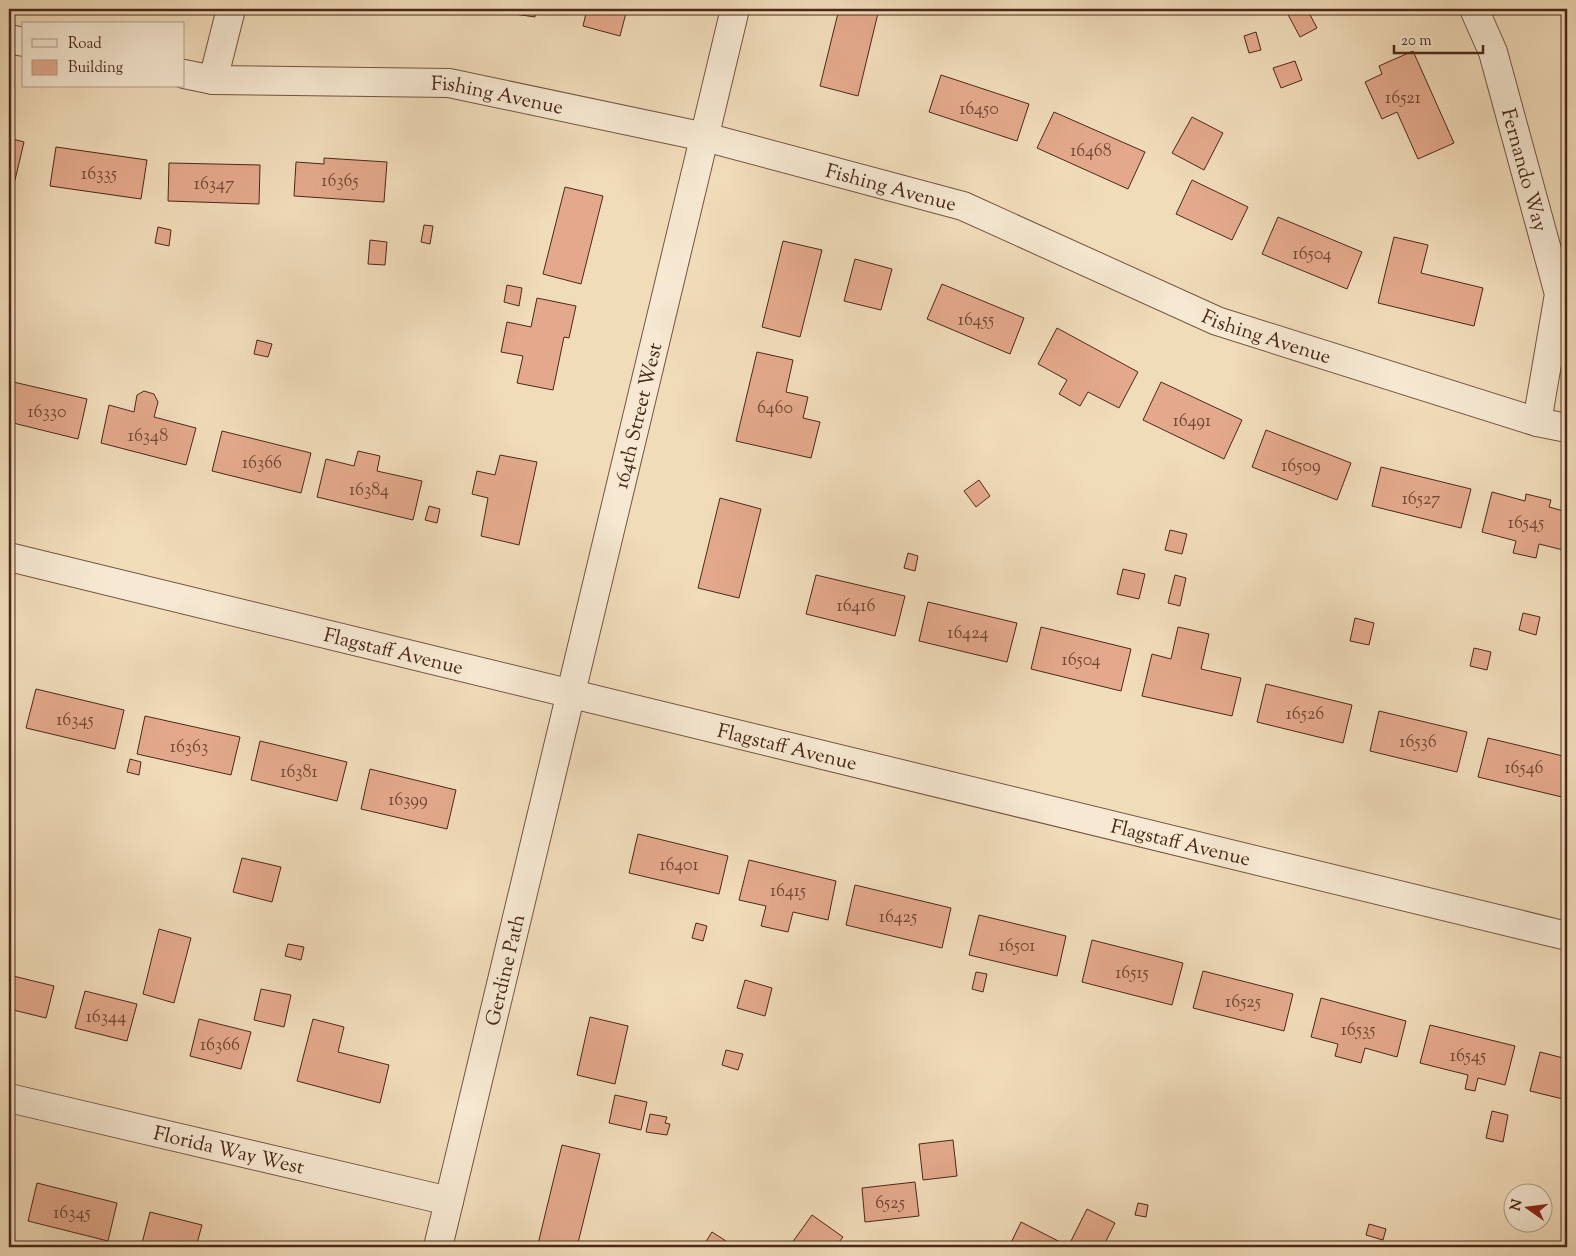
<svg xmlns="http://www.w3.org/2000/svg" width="1576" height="1256" viewBox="0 0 1576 1256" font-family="'Sorts Mill Goudy',serif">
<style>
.building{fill:#e4a98c;stroke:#4b2818}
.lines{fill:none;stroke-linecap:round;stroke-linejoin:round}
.minor-casing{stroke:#745540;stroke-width:30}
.minor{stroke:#f6e8d2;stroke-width:28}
.labels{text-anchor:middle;stroke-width:4;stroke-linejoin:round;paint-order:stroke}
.number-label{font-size:18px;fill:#714835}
.street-label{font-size:20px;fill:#4b2818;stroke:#f6e8d2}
</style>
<rect width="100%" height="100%" fill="#f1dcba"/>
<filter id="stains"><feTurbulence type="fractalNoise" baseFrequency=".004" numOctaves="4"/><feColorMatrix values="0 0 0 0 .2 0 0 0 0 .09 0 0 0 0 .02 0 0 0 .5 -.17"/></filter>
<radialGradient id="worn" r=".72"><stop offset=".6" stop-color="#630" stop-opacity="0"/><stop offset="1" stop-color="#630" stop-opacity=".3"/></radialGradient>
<path class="building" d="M480,9H536L535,17Z
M587,9H627L620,36L583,26Z
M839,9H879L858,96L820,86Z
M1285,9H1307L1317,28L1300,37Z
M1256,32L1261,50L1249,53L1244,36Z
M1413,51L1454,143L1418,159L1397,112L1382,119L1365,82L1382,74L1379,66Z
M1295,61L1302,80L1281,88L1273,68Z
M941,75L1029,104L1017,141L929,112Z
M1054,112L1145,152L1128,189L1037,148Z
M1192,117L1223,133L1204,170L1172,153Z
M9,138L24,142L15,180L9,178Z
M56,147L147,160L141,199L50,186Z
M324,158L387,162L384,202L294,196L296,162L324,164Z
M169,163L260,165L259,204L168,201Z
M1192,180L1248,207L1232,240L1176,214Z
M565,187L603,196L581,284L543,274Z
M1278,217L1362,252L1347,289L1262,254Z
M424,225L433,226L430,244L421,242Z
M158,227L171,230L169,246L155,243Z
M1394,237L1428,245L1421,273L1483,288L1474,326L1378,303Z
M370,240L387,242L385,265L368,264Z
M783,241L822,250L800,337L762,327Z
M855,259L892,269L881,310L844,301Z
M942,284L1024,318L1010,354L927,319Z
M507,285L522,288L519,306L504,302Z
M537,298L576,306L569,338L564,337L553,390L517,383L523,356L501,352L507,322L531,327Z
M1057,328L1138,372L1119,408L1088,392L1080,406L1059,394L1067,380L1038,364Z
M257,340L272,344L268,357L254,354Z
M757,352L793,360L786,392L808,397L803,418L820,422L811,458L736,441Z
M9,381L87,399L78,439L9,422Z
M1161,382L1242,420L1224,459L1143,420Z
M144,391L154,394L158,402L154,417L196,428L186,465L101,443L109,405L134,412L137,395Z
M1266,430L1351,463L1337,500L1252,467Z
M222,431L311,453L301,493L212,471Z
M358,451L380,456L377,471L422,481L413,520L317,497L326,459L354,466Z
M500,455L537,462L519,545L481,536L488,498L472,494L477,471L495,475Z
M1381,467L1471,489L1461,528L1372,506Z
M979,480L990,496L976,507L964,491Z
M1492,492L1525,501L1526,494L1551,500L1549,507L1567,512V551L1539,544L1536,558L1513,553L1516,541L1482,532Z
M720,498L761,509L739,598L698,588Z
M429,506L440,509L437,523L425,520Z
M1170,530L1187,534L1182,554L1165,550Z
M908,553L918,556L915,571L904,568Z
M1123,569L1145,574L1139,599L1117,594Z
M816,575L905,596L895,636L806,614Z
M1175,575L1186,578L1180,606L1168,603Z
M928,602L1017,623L1007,662L919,641Z
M1523,613L1540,617L1536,635L1519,630Z
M1355,618L1374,623L1369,645L1350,641Z
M1041,627L1131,649L1121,691L1031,669Z
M1178,627L1209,634L1201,669L1241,678L1232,716L1142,696L1152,654L1171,659Z
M1474,648L1491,652L1487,670L1470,666Z
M1266,684L1352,705L1343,743L1257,722Z
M36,689L124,710L115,749L26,728Z
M1379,711L1467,732L1457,772L1370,751Z
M145,716L240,737L231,775L137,754Z
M1488,738L1567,757L1566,798L1478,777Z
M260,741L347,762L337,801L251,780Z
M130,759L141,762L139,775L127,772Z
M370,769L456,790L447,829L361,809Z
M638,834L728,856L719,894L629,873Z
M242,858L281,867L272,902L233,892Z
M749,860L836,881L828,920L793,912L788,932L761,926L766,906L739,900Z
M855,885L951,908L942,948L846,925Z
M979,915L1066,936L1057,976L969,955Z
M696,923L707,926L703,941L692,938Z
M159,929L191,938L174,1003L143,994Z
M1092,940L1183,963L1172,1005L1082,982Z
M288,944L304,947L301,960L285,956Z
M1203,971L1293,994L1284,1031L1193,1008Z
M976,972L987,974L983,992L972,989Z
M9,975L54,986L46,1018L9,1009Z
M745,980L772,988L765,1016L737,1008Z
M261,989L291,995L284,1027L254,1020Z
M85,991L137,1004L127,1041L75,1028Z
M1321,998L1406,1021L1397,1057L1365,1048L1361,1063L1335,1056L1338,1044L1311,1037Z
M590,1017L628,1026L615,1084L577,1075Z
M199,1019L251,1032L241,1069L190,1056Z
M313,1019L344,1027L338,1052L389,1065L380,1103L297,1081Z
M1430,1025L1515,1046L1505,1085L1478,1078L1475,1091L1465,1089L1468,1075L1420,1063Z
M726,1050L743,1054L738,1070L722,1065Z
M1540,1052L1567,1059V1100L1530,1091Z
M615,1095L647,1102L641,1130L609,1123Z
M1492,1111L1508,1115L1503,1142L1486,1138Z
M650,1114L667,1117L665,1123L670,1124L667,1135L646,1132Z
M953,1140L957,1176L923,1180L919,1144Z
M562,1145L600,1154L577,1247H551L538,1244Z
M915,1182L919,1216L865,1222L862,1188Z
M37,1183L117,1203L108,1241L28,1221Z
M1138,1203L1148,1205L1146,1217L1135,1215Z
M1087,1209L1115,1223L1103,1247H1085L1071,1241Z
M150,1212L202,1225L196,1247H141Z
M812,1215L843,1237L835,1247H789Z
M1021,1222L1070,1247H1009Z
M1369,1224L1386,1229L1383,1240L1366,1235Z
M712,1232L726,1241L721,1247H710L705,1243Z"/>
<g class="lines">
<defs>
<g id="minor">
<path id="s1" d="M1474,9L1493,52L1559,294L1537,422"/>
<path d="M9,39L24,42"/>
<path id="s2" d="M184,74L213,80L449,83L705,137L963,206L1217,321L1537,422L1567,428"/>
<path d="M213,80L231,9"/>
<path id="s3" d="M9,557L1567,936"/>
<path id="s4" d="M9,1098L449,1201"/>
<path id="s5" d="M438,1247L735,9"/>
</g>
</defs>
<use href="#minor" class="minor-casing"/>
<use href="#minor" class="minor"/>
</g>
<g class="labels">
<g class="number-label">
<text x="1403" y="103">16521</text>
<text x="979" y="114">16450</text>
<text x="1091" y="156">16468</text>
<text x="99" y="179">16335</text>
<text x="340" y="186">16365</text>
<text x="214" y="189">16347</text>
<text x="1312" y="259">16504</text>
<text x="976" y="325">16455</text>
<text x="775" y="413">6460</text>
<text x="47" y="417">16330</text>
<text x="1192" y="426">16491</text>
<text x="148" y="441">16348</text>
<text x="262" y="468">16366</text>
<text x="1301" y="471">16509</text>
<text x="369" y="495">16384</text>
<text x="1421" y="504">16527</text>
<text x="1526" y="528">16545</text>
<text x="856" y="611">16416</text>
<text x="968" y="638">16424</text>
<text x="1081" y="665">16504</text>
<text x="1305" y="719">16526</text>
<text x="75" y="725">16345</text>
<text x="1418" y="747">16536</text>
<text x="189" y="752">16363</text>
<text x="1524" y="773">16546</text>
<text x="299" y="777">16381</text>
<text x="408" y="805">16399</text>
<text x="679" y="870">16401</text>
<text x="788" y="896">16415</text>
<text x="898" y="922">16425</text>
<text x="1017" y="951">16501</text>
<text x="1132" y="978">16515</text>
<text x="1243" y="1007">16525</text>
<text x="106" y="1022">16344</text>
<text x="1358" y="1035">16535</text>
<text x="220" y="1050">16366</text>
<text x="1468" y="1061">16545</text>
<text x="890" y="1208">6525</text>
<text x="72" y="1218">16345</text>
</g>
<g class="street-label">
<text dy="7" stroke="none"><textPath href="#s2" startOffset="315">Fishing Avenue</textPath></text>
<text dy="7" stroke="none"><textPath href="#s1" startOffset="169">Fernando Way</textPath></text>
<text dy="7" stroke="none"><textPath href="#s2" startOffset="720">Fishing Avenue</textPath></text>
<text dy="7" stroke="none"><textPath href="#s2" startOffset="1125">Fishing Avenue</textPath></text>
<text dy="7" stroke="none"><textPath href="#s5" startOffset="855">164th Street West</textPath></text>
<text dy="7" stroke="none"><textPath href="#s3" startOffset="396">Flagstaff Avenue</textPath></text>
<text dy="7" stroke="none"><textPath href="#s3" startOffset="801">Flagstaff Avenue</textPath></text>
<text dy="7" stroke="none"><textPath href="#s3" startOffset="1206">Flagstaff Avenue</textPath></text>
<text dy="7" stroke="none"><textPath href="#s5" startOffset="285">Gerdine Path</textPath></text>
<text dy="7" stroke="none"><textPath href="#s4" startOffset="226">Florida Way West</textPath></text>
</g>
</g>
<rect width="1576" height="1256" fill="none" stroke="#f1dcba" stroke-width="30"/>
<rect x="10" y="10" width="1556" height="1236" fill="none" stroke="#4b2818" stroke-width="2.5"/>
<rect x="15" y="15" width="1546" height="1226" fill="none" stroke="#4b2818"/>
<rect x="22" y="22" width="162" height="65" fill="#f6e8d2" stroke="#b29b88"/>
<rect x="32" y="39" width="25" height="8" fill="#f6e8d2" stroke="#b29b88"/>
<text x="68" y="48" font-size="15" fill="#4b2818">Road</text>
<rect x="32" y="60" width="25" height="15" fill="#e4a98c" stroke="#b29b88"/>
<text x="68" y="72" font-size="15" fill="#4b2818">Building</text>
<g transform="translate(1528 1208) rotate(284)"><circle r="24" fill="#f6e8d2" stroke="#b29b88"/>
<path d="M0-4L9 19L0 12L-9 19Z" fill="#8f2418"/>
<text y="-8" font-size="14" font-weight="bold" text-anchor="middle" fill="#4b2818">N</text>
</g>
<path d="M1394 45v8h89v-8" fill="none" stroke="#4b2818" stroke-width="2.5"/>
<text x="1401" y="45" font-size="15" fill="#4b2818" stroke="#f6e8d2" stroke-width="4" paint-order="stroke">20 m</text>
<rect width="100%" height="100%" filter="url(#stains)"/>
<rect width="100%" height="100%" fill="url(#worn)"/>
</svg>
